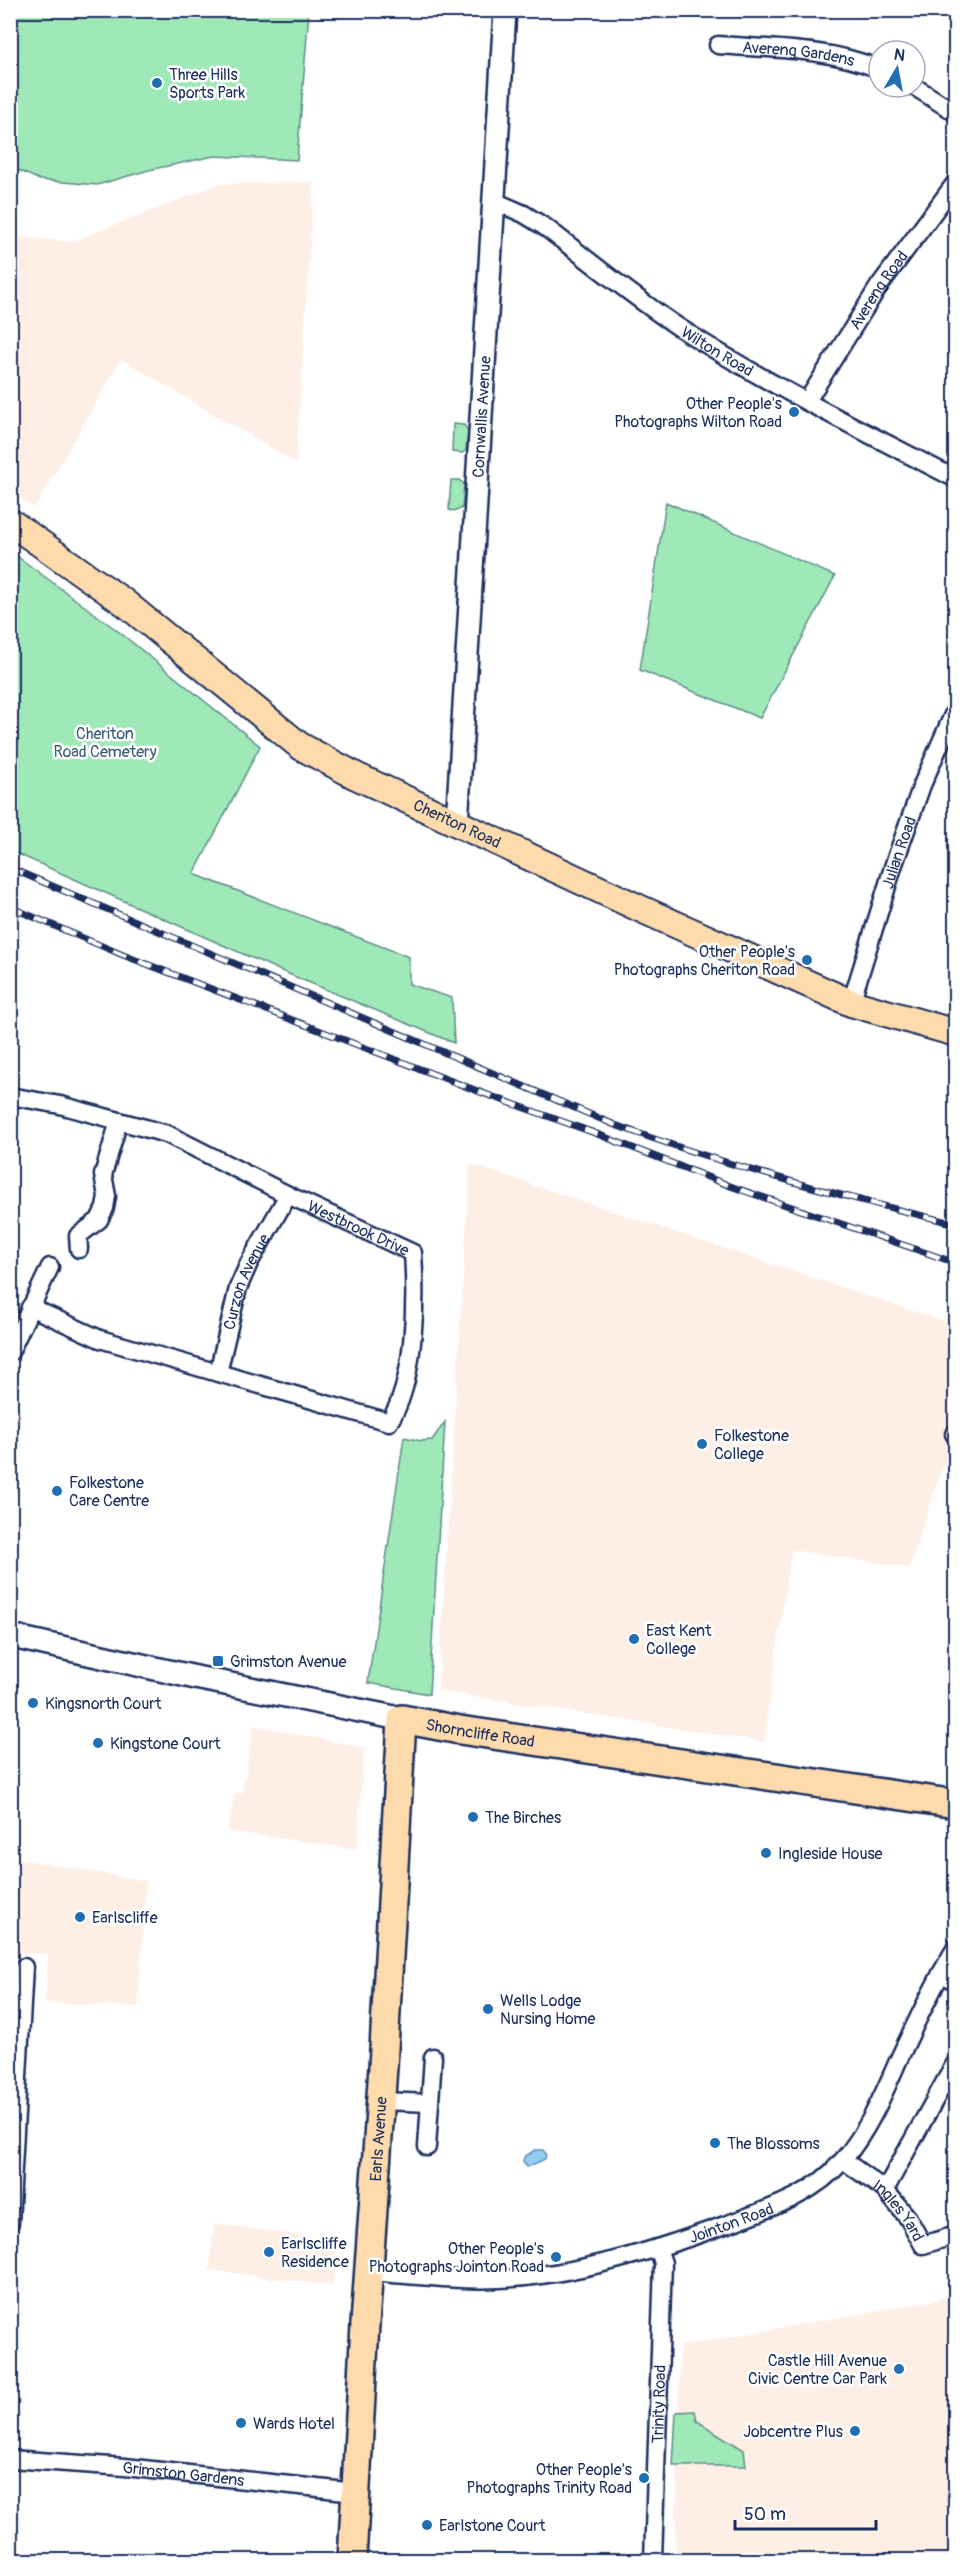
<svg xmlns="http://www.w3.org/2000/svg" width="966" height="2571" viewBox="0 0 966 2571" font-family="Pangolin,sans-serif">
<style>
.built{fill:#feefe6}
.green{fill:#9fe8b7;stroke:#5d8c8a;stroke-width:1.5}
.water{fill:#92cdf2;stroke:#628eb7;stroke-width:1.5}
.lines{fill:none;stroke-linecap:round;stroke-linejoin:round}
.minor-casing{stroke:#1b2f5e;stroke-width:21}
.tertiary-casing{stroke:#1b2f5e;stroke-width:26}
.secondary-casing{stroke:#1b2f5e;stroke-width:27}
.primary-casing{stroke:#1b2f5e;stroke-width:30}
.trunk-casing{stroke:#1b2f5e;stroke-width:32}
.minor{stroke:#fff;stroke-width:16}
.tertiary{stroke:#fff;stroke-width:21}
.secondary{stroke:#fff;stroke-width:22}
.primary{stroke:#fedbac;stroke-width:26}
.trunk{stroke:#fedbac;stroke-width:27}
.rail-casing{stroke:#1b2f5e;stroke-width:7}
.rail{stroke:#fff;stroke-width:4.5;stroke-dasharray:14;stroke-linecap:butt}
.poi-dot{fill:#1f6fb2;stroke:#fff;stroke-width:2}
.labels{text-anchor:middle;stroke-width:5;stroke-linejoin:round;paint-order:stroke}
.street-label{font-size:16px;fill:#1b2f5e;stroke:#fff}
.poi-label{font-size:16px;fill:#1b2f5e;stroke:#fff;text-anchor:start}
.park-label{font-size:16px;fill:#3c5d74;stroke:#fff}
</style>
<rect width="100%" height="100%" fill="#fff"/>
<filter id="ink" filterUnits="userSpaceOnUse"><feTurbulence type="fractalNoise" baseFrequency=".0167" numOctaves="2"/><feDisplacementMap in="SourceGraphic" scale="12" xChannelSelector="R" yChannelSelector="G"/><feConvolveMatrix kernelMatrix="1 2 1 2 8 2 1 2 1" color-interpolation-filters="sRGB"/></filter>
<g filter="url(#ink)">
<path class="built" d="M314,182L296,463L121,359L35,508L11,492V236L71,242L219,184Z
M470,1164L955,1325V1430L909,1568L791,1550L764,1742L438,1691Z
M254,1725L364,1748L357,1849L227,1831L235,1793L242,1794Z
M20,1859L146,1881L138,2007L45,2003L48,1954L13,1953Z
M214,2224L337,2240L333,2286L209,2270Z
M947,2298L956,2308L955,2560H675L680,2346Z"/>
<path class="green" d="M10,11H309L297,160L214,156L149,170L97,185L40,180L11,167Z
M453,424L464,425L468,430L466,450L462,453L452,452Z
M451,480H459L464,484L462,508L456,511L449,510Z
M666,502L835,576L760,718L640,670Z
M10,551L118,631L260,746L194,874L409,957V984L452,998L454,1043L279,970L11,851Z
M445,1422L429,1694L368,1683L404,1437L421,1441L432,1440Z
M695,2411L697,2421L744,2450L746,2466H673L676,2412Z"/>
<path class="water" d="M535,2150H543L546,2154L545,2159L527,2167L523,2161L524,2157Z"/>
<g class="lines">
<defs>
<g id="minor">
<path id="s1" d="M718,45C771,49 829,48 879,69"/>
<path d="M915,87L956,113"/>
<path id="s2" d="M494,201L524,214L545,227C590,261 633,297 680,328C768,385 863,431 956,479"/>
<path id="s3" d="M807,401L879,286L956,182"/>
<path id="s4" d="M851,1003L894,864L922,785L956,708"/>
<path id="s5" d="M10,1096L60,1105L167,1134L288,1195L413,1253C416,1299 416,1383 389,1422L100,1339L30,1307"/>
<path d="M79,1249L78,1236L99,1220L105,1208L107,1196L103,1175L119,1121"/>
<path d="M10,1352L50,1267"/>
<path id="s6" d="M218,1373L238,1288L249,1263L288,1195"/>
<path d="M954,1434L956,1435"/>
<path d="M941,1973L956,1982"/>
<path d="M381,2101L430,2103"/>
<path d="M427,2147L433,2057"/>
<path id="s7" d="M843,2160L885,2190L908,2218L923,2245L956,2235"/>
<path d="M885,2190L954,2065"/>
<path d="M10,2223L24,1967"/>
<path id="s8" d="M369,2272C412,2275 456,2281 500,2279C577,2275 653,2251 725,2225C768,2209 813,2196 843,2160C868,2131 883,2095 898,2061C916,2022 934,1984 956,1947"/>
<path id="s9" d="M10,2459L125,2467L355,2492"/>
<path id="s10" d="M653,2560L663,2263L658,2248"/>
</g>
<g id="tertiary">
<path id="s11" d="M457,824L505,10"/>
</g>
<path id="secondary" d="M10,1636L198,1678L402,1719"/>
<g id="primary">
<path id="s12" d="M10,522L125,603L300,746L356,776L639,908L851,1003L956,1033"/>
</g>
<g id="trunk">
<path id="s13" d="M352,2560L365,2324L383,2067L402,1719L460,1730L956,1804"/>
</g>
</defs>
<use href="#minor" class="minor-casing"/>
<use href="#tertiary" class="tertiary-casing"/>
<use href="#secondary" class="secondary-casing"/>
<use href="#primary" class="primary-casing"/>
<use href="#trunk" class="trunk-casing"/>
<use href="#minor" class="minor"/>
<use href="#tertiary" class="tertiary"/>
<use href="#secondary" class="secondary"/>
<use href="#primary" class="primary"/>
<use href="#trunk" class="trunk"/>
<defs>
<path id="rail" d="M10,868L615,1125C727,1166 841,1196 956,1224
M10,907L123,955L488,1095L592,1132L733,1187L956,1263"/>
</defs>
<use href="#rail" class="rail-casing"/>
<use href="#rail" class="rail"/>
</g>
</g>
<g class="poi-dot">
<circle cx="157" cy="83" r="6"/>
<circle cx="794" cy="412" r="6"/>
<circle cx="807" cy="960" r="6"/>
<circle cx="702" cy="1444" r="6"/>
<circle cx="57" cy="1491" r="6"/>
<circle cx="634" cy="1639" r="6"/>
<rect x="212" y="1655" width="12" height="12" rx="3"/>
<circle cx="33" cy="1703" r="6"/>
<circle cx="98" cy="1743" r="6"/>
<circle cx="473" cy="1817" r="6"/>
<circle cx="766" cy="1853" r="6"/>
<circle cx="80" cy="1917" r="6"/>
<circle cx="488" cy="2009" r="6"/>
<circle cx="715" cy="2143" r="6"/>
<circle cx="269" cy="2252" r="6"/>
<circle cx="556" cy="2257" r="6"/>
<circle cx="899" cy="2369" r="6"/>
<circle cx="241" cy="2423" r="6"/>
<circle cx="855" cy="2431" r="6"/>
<circle cx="644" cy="2478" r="6"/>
<circle cx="427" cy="2525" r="6"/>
</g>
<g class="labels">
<g class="street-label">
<text dy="6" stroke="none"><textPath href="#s1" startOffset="81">Avereng Gardens</textPath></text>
<text dy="6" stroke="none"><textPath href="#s3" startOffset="132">Avereng Road</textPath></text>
<text dy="6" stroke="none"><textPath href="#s2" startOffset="270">Wilton Road</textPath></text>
<text dy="6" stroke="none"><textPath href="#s11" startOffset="408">Cornwallis Avenue</textPath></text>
<text dy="6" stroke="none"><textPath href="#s12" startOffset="542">Cheriton Road</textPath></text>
<text dy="6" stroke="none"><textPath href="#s4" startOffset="158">Julian Road</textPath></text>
<text dy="6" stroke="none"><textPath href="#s5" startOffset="375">Westbrook Drive</textPath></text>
<text dy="6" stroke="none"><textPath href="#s6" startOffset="96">Curzon Avenue</textPath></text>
<text dy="6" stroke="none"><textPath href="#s13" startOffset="922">Shorncliffe Road</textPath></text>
<text dy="6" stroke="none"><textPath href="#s13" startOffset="422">Earls Avenue</textPath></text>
<text dy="6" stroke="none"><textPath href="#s7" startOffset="76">Ingles Yard</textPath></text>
<text dy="6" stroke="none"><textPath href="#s8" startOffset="370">Jointon Road</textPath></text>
<text dy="6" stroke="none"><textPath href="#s10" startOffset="156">Trinity Road</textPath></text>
<text dy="6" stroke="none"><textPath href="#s9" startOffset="174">Grimston Gardens</textPath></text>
</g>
<g class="poi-label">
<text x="169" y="80">Three Hills<tspan x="169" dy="18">Sports Park</tspan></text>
<text x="782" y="409" text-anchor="end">Other People's<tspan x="782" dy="18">Photographs Wilton Road</tspan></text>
<text x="795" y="957" text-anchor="end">Other People's<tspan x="795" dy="18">Photographs Cheriton Road</tspan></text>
<text x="714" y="1441">Folkestone<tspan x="714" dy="18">College</tspan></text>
<text x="69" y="1488">Folkestone<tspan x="69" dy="18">Care Centre</tspan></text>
<text x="646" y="1636">East Kent<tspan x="646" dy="18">College</tspan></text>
<text x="230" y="1667">Grimston Avenue</text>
<text x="45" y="1709">Kingsnorth Court</text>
<text x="110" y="1749">Kingstone Court</text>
<text x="485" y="1823">The Birches</text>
<text x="778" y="1859">Ingleside House</text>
<text x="92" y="1923">Earlscliffe</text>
<text x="500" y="2006">Wells Lodge<tspan x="500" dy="18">Nursing Home</tspan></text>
<text x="727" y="2149">The Blossoms</text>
<text x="281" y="2249">Earlscliffe<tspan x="281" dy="18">Residence</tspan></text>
<text x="544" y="2254" text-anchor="end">Other People's<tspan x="544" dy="18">Photographs Jointon Road</tspan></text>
<text x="887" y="2366" text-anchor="end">Castle Hill Avenue<tspan x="887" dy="18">Civic Centre Car Park</tspan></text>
<text x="253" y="2429">Wards Hotel</text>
<text x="843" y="2437" text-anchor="end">Jobcentre Plus</text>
<text x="632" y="2475" text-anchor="end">Other People's<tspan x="632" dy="18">Photographs Trinity Road</tspan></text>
<text x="439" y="2531">Earlstone Court</text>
</g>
<g class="park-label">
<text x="105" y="739">Cheriton<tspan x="105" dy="18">Road Cemetery</tspan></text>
</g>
</g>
<rect width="966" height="2571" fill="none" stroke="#fff" stroke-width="36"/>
<rect x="18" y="18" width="930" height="2535" fill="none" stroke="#1b2f5e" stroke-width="2" filter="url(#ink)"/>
<g transform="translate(897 69) rotate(10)"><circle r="28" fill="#ffffff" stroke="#a4acbf" stroke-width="1.5"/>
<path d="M0-4.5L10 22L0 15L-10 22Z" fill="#1f6fb2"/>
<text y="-9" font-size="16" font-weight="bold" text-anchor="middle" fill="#1b2f5e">N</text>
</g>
<path d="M735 2520v9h141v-9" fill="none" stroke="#1b2f5e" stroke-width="3"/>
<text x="744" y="2520" font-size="18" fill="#1b2f5e" stroke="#ffffff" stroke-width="4.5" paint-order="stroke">50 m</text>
</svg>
